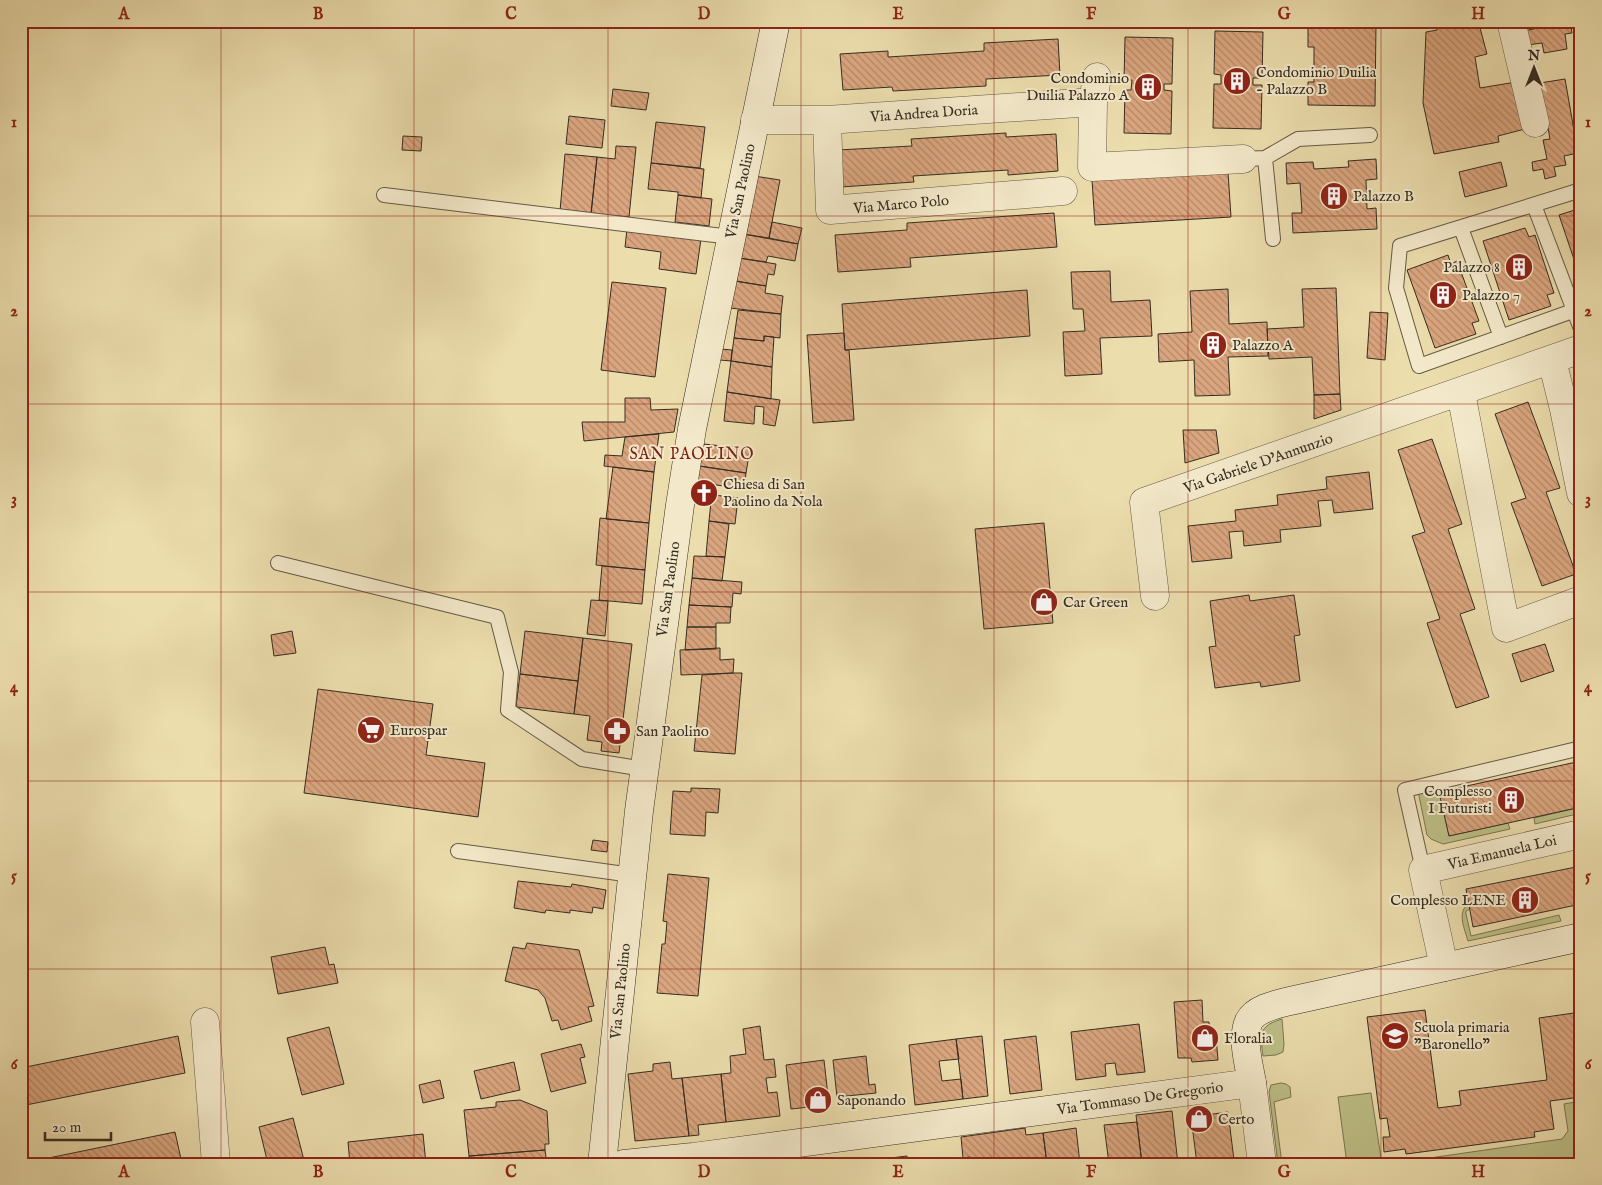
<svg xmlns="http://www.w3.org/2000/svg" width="1602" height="1185" viewBox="0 0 1602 1185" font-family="'IM FELL English',serif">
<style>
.green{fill:#bdbf86;stroke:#7a7654}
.building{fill:url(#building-back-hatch);stroke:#362d22}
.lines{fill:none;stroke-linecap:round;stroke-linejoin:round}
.lane-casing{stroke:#645945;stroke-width:16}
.street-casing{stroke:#645945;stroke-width:29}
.secondary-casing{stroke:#362d22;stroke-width:29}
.lane{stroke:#f3e9ca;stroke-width:14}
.street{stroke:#f3e9ca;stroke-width:28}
.secondary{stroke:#f3e9ca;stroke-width:28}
.grid{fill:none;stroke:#8f2418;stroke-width:1;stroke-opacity:0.55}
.labels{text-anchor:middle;stroke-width:4;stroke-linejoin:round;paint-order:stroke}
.poi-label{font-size:15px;fill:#362d22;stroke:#f3e9ca;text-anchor:start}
.street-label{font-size:15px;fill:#362d22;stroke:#f3e9ca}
.neighbourhood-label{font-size:16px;letter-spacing:1px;fill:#7a1f14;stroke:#f3e9ca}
.neatline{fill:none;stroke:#8f2418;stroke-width:2}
.grid-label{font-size:16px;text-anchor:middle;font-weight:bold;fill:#8f2418}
</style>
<defs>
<pattern id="building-back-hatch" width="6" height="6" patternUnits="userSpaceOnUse" patternTransform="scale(1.25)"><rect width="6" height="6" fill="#dba67f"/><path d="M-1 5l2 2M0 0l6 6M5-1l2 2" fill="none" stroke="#b28868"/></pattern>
</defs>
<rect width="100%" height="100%" fill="#ecddad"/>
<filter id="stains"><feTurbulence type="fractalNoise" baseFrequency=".004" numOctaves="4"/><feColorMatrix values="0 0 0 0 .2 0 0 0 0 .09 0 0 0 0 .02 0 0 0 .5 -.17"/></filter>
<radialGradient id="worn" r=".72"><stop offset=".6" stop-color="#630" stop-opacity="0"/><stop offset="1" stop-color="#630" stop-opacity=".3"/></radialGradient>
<path class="green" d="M1438,786L1449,836L1508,823L1510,829L1443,844L1431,839L1427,835L1418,791Z
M1581,807V813L1535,824L1534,818Z
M1469,904L1470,909L1466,911V914L1471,936L1559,915L1561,921L1468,941C1465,930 1456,911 1469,904Z
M1282,1019L1284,1044L1283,1052L1276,1055L1263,1056C1260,1035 1258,1026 1282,1019Z
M1281,1083L1286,1084L1290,1087L1291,1097L1274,1102L1282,1164H1278L1269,1092L1271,1085Z
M1371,1093L1382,1164H1347L1338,1097Z
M1581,1101V1164H1388L1562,1139L1568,1131L1564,1104Z"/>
<path class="building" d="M1436,21H1460L1463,29L1479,24L1487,54L1475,57L1480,88L1516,82L1525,129L1498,136L1499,142L1434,154L1423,103L1426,32L1437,30Z
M1538,21H1570L1572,33L1565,34L1567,49L1544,53L1542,43L1527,45L1524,31L1542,27Z
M1308,23L1376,24L1375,106L1308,105V82H1314V47H1308Z
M1215,31L1263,32L1262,78H1253V85H1262L1261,129L1213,128L1214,84H1221V75L1214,74Z
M1125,37L1173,38L1172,84H1164V90L1172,91L1171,134L1124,133L1125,90H1131L1132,80H1124Z
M1058,39L1060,75L986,79V86L893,91L892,87L843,90L840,54L888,51V57L984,51V43Z
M1565,79L1578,153L1564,156L1566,165L1554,167L1556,176L1545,179L1543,169L1533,171L1532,162L1547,159L1543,140L1550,139L1540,83Z
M613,89L649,93L646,110L611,106Z
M569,116L605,120L602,148L566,144Z
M656,122L705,127L700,168L651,163Z
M1006,133V137L1056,134L1058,171L1008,175V170L913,176L914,182L841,187L838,150L912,146L911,139Z
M403,136L422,137L421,151L402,150Z
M616,146L636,147L629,217L591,214L597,157L615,159Z
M565,154L597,157L591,214L560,211Z
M1376,159L1377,179L1366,180L1367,209L1376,208L1377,229L1293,233L1292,213H1302L1300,183L1287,184L1286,163L1313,162L1314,169L1349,167L1348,161Z
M1501,162L1507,186L1465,197L1459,172Z
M651,163L704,169L701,198L678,195V192L648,189Z
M1228,172L1231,217L1095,225L1092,180Z
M754,176L780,180L769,238L743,234Z
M678,195L712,199L709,226L675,222Z
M1581,208V280L1559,215Z
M1054,213L1057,247L910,258L911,267L838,272L835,235L907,230V223Z
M772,222L802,228L798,244L769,238Z
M1525,228L1529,237L1535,235L1554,293L1547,295L1551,306L1509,320L1483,241Z
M627,229L701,239L696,274L659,269L661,252L625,247Z
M743,234L798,244L795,261L768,256L766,262L739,258Z
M1448,255L1451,264L1457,261L1479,321L1472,323L1476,334L1435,348L1407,270Z
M739,258L776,264L774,275L768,274L766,286L735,281Z
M1110,271L1111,302L1150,300L1152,336L1100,338L1102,374L1065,376L1063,332L1085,331L1083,309H1073L1071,272Z
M735,281L766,286L765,293L783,296L781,314L730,308Z
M612,282L666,288L655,377L601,370Z
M1336,288L1340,394L1314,395L1312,357L1269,359L1267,329L1304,327L1302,289Z
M1228,289L1229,324L1267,322L1268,356L1228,357L1230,395L1195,396L1194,360L1159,362L1158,334L1192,332L1190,291Z
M1027,290L1030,336L845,350L842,304Z
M738,310L781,314L780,338L764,336V341L734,338Z
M1370,312L1388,313L1385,360L1367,358Z
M844,333L845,350H849L854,420L813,423L807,335Z
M764,336L774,337L772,367L731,361L734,338L764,341Z
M721,349L732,350L731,361L720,360Z
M731,361L772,367L771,399L727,392Z
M727,392L780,400L775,426L763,424L764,407L755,406L754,424L724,421Z
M1340,394L1341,410L1314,419V395Z
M625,398H650L651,410L678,409L674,432L584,441L582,422H625Z
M1528,402L1560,488L1546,492L1576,574L1542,586L1511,503L1526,498L1495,414Z
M1183,430H1216L1219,453L1185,463Z
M659,434L654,472L604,466L605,455L622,456L625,437Z
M1432,439L1462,524L1448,529L1475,609L1460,614L1489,697L1456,708L1427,623L1440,619L1412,536L1425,532L1398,450Z
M704,444L750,449L746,473L699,466Z
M699,466L746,473L744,489L696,482Z
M613,467L654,472L649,523L606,519Z
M1369,472L1373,509L1334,513L1332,500L1318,501L1321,526L1280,530L1281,542L1244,546L1243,531L1229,532L1232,558L1192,562L1188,526L1236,521L1235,510L1278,505L1277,495L1327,489L1326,477Z
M696,482L716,485L713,502L692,499Z
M714,495L738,498L735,524L709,521L711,502H713Z
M600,518L649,523L645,570L596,565Z
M709,521L729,524L725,557L706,556Z
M1044,523L1053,623L984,629L975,529Z
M694,556L725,557L722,581L692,578Z
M602,566L645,570L642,604L599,600Z
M692,578L742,582L741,594L733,593L732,607L689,605Z
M1249,595L1250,601L1294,595L1300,635L1294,636L1300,681L1261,687L1260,682L1215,688L1209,647L1216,646L1210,601Z
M591,600L608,601L605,636L587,634Z
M689,605L731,607L730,623H716V627H687Z
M687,627H716V649L685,650Z
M292,631L296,653L274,656L271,635Z
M525,631L583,638L578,681L520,674Z
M583,638L632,644L619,753L601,751L602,742L587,740L590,716L574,714Z
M1545,644L1554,671L1521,682L1512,654Z
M720,648V660L734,659L733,673L681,675L680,650Z
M733,673H742L735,754L694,751L702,675Z
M520,674L578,681L574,714L516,707Z
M318,689L433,704L426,755L485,763L478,817L304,793Z
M1581,761V807L1449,836L1439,792Z
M691,788L720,789L718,813L706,812L705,836L670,834L673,791L691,792Z
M593,840L608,842L607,852L591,850Z
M1581,866V904L1473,927L1466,889Z
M668,874L709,878L698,996L657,993L662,944H665L667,922L663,921Z
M518,881L571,887L572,884L606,890L603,909L593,907L592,913L570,910V913L546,910L545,913L514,908Z
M527,943L579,950L594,1006L588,1007L592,1021L561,1030L558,1020L552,1021L545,998L538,990L505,981L513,947L525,949Z
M325,947L329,965L334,964L338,983L278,994L271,957Z
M1202,1000L1203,1022H1209L1210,1038L1216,1037L1218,1060L1192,1062L1191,1058H1178L1174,1002Z
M1425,1010L1438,1108L1461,1105L1459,1091L1547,1080L1539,1018L1581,1012V1097L1550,1101L1554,1129L1534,1132L1535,1137L1406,1154L1405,1149L1384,1152L1383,1137H1390L1387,1118L1380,1119L1367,1017Z
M1139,1024L1145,1072L1117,1075L1115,1063L1105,1064L1106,1076L1076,1080L1071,1032Z
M760,1026L764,1060L774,1059L776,1077L766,1078L768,1093L777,1092L780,1116L726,1122L721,1074L731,1073L730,1056L746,1054L743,1029Z
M329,1027L344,1084L302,1095L287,1038Z
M178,1036L185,1073L21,1106V1068Z
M982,1036L988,1096L963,1099L956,1039Z
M1036,1036L1042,1090L1010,1094L1004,1040Z
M956,1039L959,1059L939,1061L942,1081L961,1079L963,1099L915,1105L909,1045Z
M581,1044L585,1057L580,1058L586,1083L551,1092L541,1054Z
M866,1056L869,1085L875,1084L876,1093L837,1097L833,1060Z
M824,1060L829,1105L791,1109L786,1065Z
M514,1062L520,1090L481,1099L474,1071Z
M670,1062L672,1079L682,1078L689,1136L635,1141L628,1074L653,1071V1064Z
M721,1074L726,1122L698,1125L699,1135L689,1136L682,1078Z
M440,1080L444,1098L423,1103L419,1085Z
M520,1100L547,1111L549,1144H545V1150L469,1156L464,1110L496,1107V1102Z
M1172,1111L1178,1164H1142L1136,1115Z
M1228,1112L1234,1160L1197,1164L1191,1117Z
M293,1118L305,1164H268L259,1127Z
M1137,1122L1142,1164H1109L1104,1125Z
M1025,1128L1026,1135L1043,1133L1047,1164H978L970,1157L963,1158L961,1137Z
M1076,1128L1080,1164H1047L1043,1133Z
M175,1132L181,1159L158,1164H35L34,1161Z
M423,1134L426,1164H350L348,1142Z
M545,1150L547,1164H469V1156Z
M907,1156L908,1164H867L866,1161Z"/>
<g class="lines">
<defs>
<path id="lane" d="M1265,158L1273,239
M1243,159L1265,158L1298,139L1370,135
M1581,190L1400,246L1396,288L1419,366L1581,308
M384,195L731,237
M1534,205L1581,329
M1461,228L1501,337
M278,563L497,617L511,672L508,710L582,759L644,769
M458,851L632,875
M1423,870L1405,790L1581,748"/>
<path id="street" d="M1511,21L1535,123
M1093,102L1092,167L1243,159
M755,120H827L1093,102L1097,77
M827,120L830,210L1063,191
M1552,360L1564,409L1581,493
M1461,393L1506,628L1581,600
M1155,596L1144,502L1581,349
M1444,967L1423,870L1581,834
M205,1022L216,1164
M1252,1083L1262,1164"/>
<path id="secondary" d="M602,1164L639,811L680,505L692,429L776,21
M624,1164L693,1157L1252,1083C1249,1064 1241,1038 1249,1021C1256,1008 1278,1004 1290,1001L1581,937"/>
</defs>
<use href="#lane" class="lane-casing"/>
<use href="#street" class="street-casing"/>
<use href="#secondary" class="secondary-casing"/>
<use href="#lane" class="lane"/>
<use href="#street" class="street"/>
<use href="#secondary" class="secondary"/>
</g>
<path class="grid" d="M221,21V1164M414,21V1164M608,21V1164M801,21V1164M994,21V1164M1188,21V1164M1381,21V1164M21,216H1581M21,404H1581M21,592H1581M21,781H1581M21,969H1581"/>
<defs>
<symbol id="building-disc" viewBox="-11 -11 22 22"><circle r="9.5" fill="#8f2418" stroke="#f3e9ca"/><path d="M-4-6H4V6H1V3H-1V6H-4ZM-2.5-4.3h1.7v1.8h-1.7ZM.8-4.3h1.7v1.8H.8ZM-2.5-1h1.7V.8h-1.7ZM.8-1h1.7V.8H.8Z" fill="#fff"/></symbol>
<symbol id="church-disc" viewBox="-11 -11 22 22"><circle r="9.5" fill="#8f2418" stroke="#f3e9ca"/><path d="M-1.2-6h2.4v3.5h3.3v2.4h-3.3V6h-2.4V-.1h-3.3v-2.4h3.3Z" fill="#fff"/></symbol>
<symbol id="shop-disc" viewBox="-11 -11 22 22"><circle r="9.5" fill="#8f2418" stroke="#f3e9ca"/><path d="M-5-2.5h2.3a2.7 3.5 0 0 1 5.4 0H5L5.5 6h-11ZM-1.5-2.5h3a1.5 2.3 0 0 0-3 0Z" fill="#fff"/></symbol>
<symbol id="supermarket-disc" viewBox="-11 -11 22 22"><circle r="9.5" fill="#8f2418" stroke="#f3e9ca"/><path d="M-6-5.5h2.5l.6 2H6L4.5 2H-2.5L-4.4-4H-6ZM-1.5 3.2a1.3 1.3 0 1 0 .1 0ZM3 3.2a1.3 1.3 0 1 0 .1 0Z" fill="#fff"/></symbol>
<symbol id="pharmacy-disc" viewBox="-11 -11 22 22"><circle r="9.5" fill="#8f2418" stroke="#f3e9ca"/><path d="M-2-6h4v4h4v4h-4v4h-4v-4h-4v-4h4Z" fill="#fff"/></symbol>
<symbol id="school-disc" viewBox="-11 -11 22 22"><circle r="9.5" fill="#8f2418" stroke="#f3e9ca"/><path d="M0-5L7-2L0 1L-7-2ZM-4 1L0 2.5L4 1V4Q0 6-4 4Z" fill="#fff"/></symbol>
</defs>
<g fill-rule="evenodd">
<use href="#building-disc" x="1221" y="65" width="32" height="32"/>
<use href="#building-disc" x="1132" y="71" width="32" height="32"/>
<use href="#building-disc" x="1318" y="180" width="32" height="32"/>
<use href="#building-disc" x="1503" y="251" width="32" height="32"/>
<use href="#building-disc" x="1427" y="279" width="32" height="32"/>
<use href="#building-disc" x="1197" y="329" width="32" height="32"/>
<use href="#church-disc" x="688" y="477" width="32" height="32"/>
<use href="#shop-disc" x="1028" y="586" width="32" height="32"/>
<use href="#supermarket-disc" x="355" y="714" width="32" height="32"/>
<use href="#pharmacy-disc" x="601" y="715" width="32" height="32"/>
<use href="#building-disc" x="1495" y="784" width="32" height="32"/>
<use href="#building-disc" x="1509" y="884" width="32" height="32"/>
<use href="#school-disc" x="1379" y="1020" width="32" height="32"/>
<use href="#shop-disc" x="1189" y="1022" width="32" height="32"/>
<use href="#shop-disc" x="802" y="1084" width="32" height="32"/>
<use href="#shop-disc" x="1183" y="1103" width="32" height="32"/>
</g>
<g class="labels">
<g class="poi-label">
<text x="1256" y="77">Condominio Duilia<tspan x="1256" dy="17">- Palazzo B</tspan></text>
<text x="1129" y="83" text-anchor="end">Condominio<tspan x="1129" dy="17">Duilia Palazzo A</tspan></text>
<text x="1353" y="201">Palazzo B</text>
<text x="1500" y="272" text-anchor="end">Palazzo 8</text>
<text x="1462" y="300">Palazzo 7</text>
<text x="1232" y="350">Palazzo A</text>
<text x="723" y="489">Chiesa di San<tspan x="723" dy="17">Paolino da Nola</tspan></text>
<text x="1063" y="607">Car Green</text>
<text x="390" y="735">Eurospar</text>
<text x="636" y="736">San Paolino</text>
<text x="1492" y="796" text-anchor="end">Complesso<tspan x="1492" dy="17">I Futuristi</tspan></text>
<text x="1506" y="905" text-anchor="end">Complesso LENE</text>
<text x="1414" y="1032">Scuola primaria<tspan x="1414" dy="17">"Baronello"</tspan></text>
<text x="1224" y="1043">Floralia</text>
<text x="837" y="1105">Saponando</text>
<text x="1218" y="1124">Certo</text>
</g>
<g class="street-label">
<text transform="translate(924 113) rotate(-4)" y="5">Via Andrea Doria</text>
<text transform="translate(740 191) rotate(-78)" y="5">Via San Paolino</text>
<text transform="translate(901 204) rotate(-5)" y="5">Via Marco Polo</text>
<text transform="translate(1258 463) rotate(-19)" y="5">Via Gabriele D'Annunzio</text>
<text transform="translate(668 589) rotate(-82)" y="5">Via San Paolino</text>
<text transform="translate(1502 852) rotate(-13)" y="5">Via Emanuela Loi</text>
<text transform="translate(620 991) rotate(-84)" y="5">Via San Paolino</text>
<text transform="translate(1140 1098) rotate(-8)" y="5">Via Tommaso De Gregorio</text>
</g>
<g class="neighbourhood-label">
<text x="692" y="459">SAN PAOLINO</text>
</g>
</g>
<rect width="1602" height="1185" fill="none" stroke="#ecddad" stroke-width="55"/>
<g transform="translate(1534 68)" stroke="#f3e9ca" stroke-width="4" paint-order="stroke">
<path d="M0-4L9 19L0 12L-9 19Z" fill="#362d22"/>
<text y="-8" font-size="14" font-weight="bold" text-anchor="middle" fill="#362d22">N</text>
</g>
<path d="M45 1132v8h66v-8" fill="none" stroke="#362d22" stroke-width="2.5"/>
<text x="52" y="1132" font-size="15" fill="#362d22" stroke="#f3e9ca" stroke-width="4" paint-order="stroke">20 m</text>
<rect x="28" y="28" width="1546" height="1130" class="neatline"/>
<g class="grid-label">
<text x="124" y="19">A</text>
<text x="318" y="19">B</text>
<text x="511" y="19">C</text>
<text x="704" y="19">D</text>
<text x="898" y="19">E</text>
<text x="1091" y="19">F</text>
<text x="1284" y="19">G</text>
<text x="1478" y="19">H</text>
<text x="14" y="127">1</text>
<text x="1588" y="127">1</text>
<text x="14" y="316">2</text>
<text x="1588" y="316">2</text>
<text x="14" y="504">3</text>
<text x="1588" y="504">3</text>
<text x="14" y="692">4</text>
<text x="1588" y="692">4</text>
<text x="14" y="881">5</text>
<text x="1588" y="881">5</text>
<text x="14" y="1069">6</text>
<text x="1588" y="1069">6</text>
<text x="124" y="1177">A</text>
<text x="318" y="1177">B</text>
<text x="511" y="1177">C</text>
<text x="704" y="1177">D</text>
<text x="898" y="1177">E</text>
<text x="1091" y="1177">F</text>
<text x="1284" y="1177">G</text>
<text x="1478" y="1177">H</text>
</g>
<rect width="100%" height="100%" filter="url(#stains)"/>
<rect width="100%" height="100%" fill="url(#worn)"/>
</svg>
